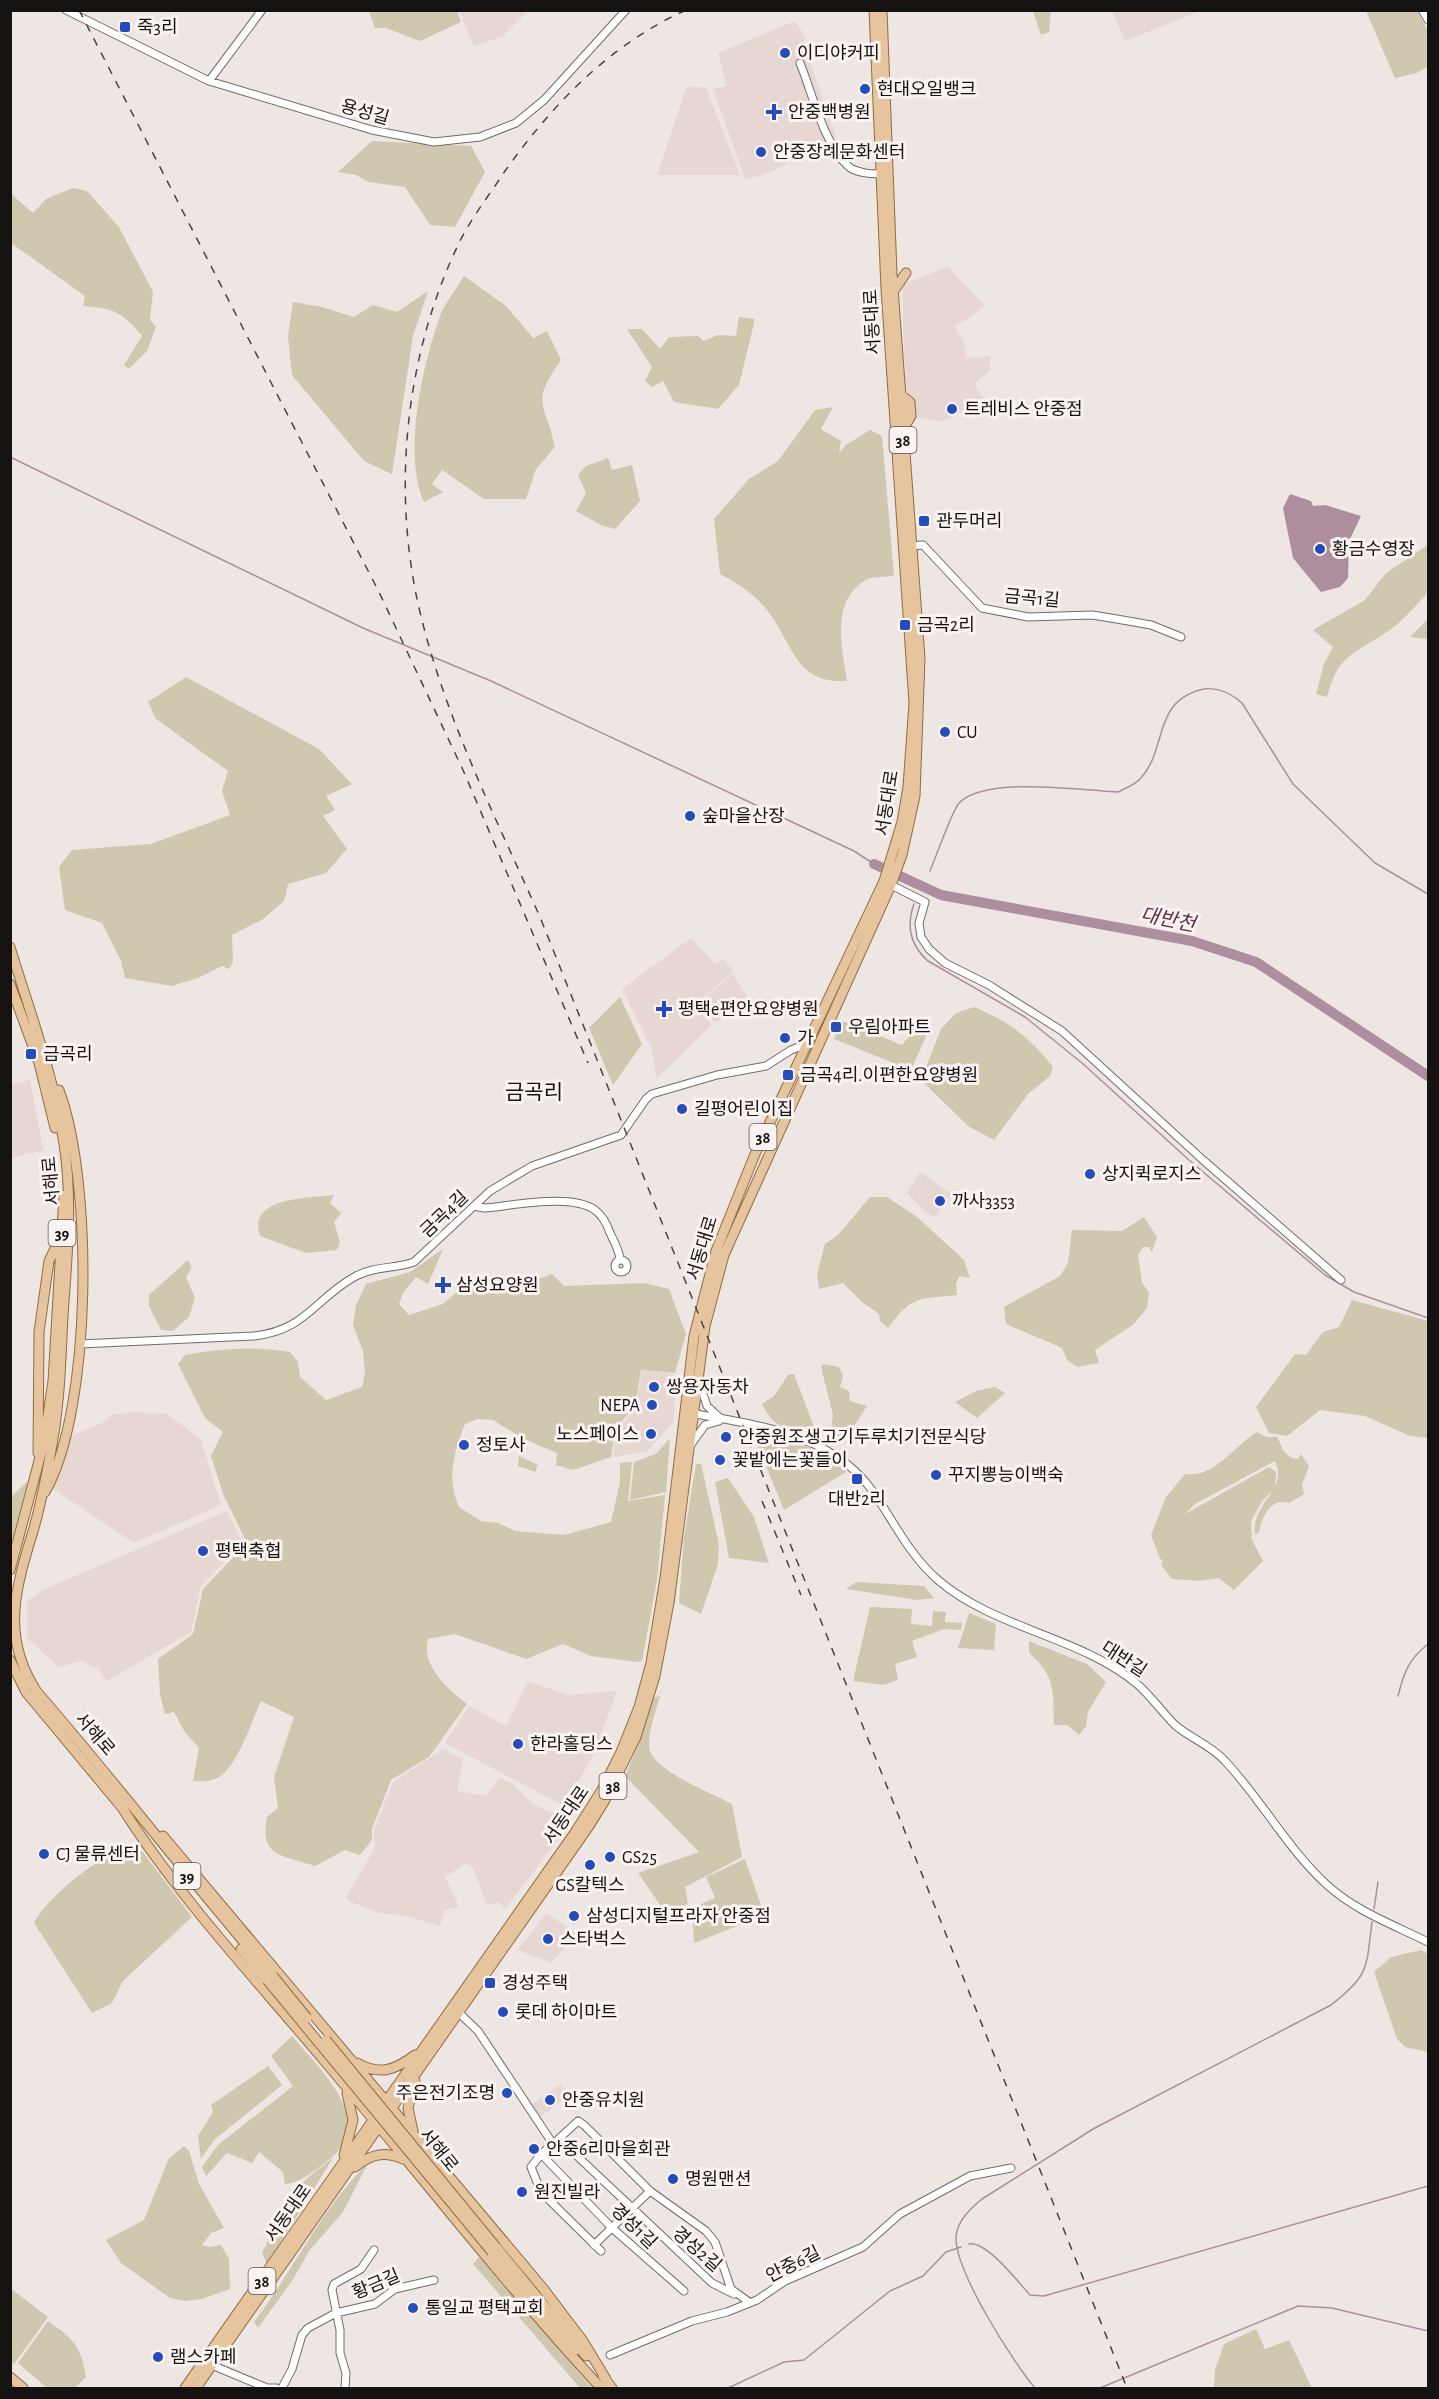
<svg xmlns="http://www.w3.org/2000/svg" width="1439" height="2399" viewBox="0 0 1439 2399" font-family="'Alegreya Sans','Noto Sans KR',sans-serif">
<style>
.built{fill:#e7d7d2}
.green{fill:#cfc8ae}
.water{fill:#ad8e9e}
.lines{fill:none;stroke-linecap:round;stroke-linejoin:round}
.stream{stroke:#ad8e9e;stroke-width:1.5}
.river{stroke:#ad8e9e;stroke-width:10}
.minor-casing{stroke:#726b69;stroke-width:9}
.major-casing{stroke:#926c42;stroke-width:11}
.minor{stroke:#fff;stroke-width:7}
.major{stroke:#e6c49d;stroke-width:9}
.rail{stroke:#474442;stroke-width:1.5;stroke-dasharray:8 8;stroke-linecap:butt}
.major-bridge-casing{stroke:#926c42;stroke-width:11;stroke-linecap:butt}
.major-bridge{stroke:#e6c49d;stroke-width:9}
.poi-dot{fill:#244dbb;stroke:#fbf3f1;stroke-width:2}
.labels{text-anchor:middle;stroke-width:6;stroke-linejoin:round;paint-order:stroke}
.shield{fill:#fbf3f1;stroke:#5a5655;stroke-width:1.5}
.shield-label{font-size:16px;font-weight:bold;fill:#151312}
.poi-label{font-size:18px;fill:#151312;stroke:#fbf3f1;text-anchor:start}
.street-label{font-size:18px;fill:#151312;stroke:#fbf3f1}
.water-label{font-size:20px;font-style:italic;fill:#5b2f48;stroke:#fbf3f1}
.quarter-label{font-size:21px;fill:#151312;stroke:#fbf3f1}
</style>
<rect width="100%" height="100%" fill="#ede6e3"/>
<path class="built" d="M459,11H528L502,37L474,46Z
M1112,11V10L1200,11L1125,41Z
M795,21L806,38L804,45L839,147L836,155L801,147L795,149L786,164L764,175L745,179L713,89L727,86L718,53Z
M687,86L706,88L740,175H657Z
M948,267L985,306L955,327L964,342L967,358L990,356V370L974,384L985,401L943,421L917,418L906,404L902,284Z
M691,938L715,964L723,959L734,971L694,1005L712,1025L657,1078L651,1048L622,989Z
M733,974L747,997L716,1023L697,1004Z
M30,1080L43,1150L11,1158V1084Z
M920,1172L951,1193L935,1217L925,1212L907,1193Z
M642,1371L668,1373L678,1377L673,1422L647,1451L613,1457L617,1430L636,1407Z
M131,1412L168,1414L201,1440L221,1505L134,1543L52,1488L71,1436L104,1422L110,1415Z
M227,1511L243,1543L201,1586L191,1632L107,1681L98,1669L82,1661L59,1667L27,1639V1601L45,1589Z
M528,1681L567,1695L617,1691L593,1756L564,1806L445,1743L469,1706L506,1726Z
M443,1749L463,1759L457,1791L486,1796L500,1777L513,1784L532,1803L549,1812L573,1815L562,1835L505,1909L499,1902L487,1905L473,1868L466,1863L445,1877L459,1907L445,1910L440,1926L406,1916L378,1913L349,1901L346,1897L375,1848L374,1829L393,1782Z
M546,1913L577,1934L551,1963L518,1950Z
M560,2084L569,2096L540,2117L531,2105Z"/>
<path class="green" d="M369,11H457L461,22L420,41L386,28H375Z
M1033,11H1051L1049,32L1041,35Z
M1366,11H1417L1428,31V66L1417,73L1395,78Z
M372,141L471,146L485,172L455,227L430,225L405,187L369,182L356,175L338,172Z
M73,188L87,191L119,227L153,292L150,320L156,327L147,351L129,369L124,365L142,336C123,312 113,308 83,306L85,296L11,243V194L33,213L46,199Z
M464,276L506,306L533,338L547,331L561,360C530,404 545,401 555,447L536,469L526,499H484L442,470L432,484L443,492L424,502C402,454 423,364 440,316C445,303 456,289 464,276Z
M428,291L413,336L392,474L364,461L292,375L288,336L293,302L322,307L354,317L373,305L397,312Z
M739,317L755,319L739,385L718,409L674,402L663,381L652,387L645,381L652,367L627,329H642L660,349L669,337L698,336L704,341L718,335L736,336Z
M833,407L821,429L841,441L839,453L846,445L870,430L882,436L894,576C885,577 873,576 866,580C830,600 842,649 847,681C794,684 794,644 767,610C753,593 739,584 720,574L714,519L749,479L778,461L815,410Z
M608,458L612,470L632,465L640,501L615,529L601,525L576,511L586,493L578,475L586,466Z
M1428,545V589L1425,596C1413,608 1401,623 1387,632C1354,654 1338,654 1327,697L1316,694L1324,664L1333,647L1313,630L1365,600L1386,573Z
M1428,620V639L1410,637L1426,621Z
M186,677L319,749L352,784L326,796L335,810L323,816L347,849L326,873L288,884L284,901L263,919L232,935L233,962L229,969L222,966L198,978L172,986L125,978L121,961L102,923L65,910L59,867L72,850L151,844L230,815L222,791L228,771L156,719L148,702Z
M620,997L642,1044L613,1085L589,1028Z
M974,1007C1010,1022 1028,1036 1053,1067L1050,1076L1028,1094L994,1140L968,1126L921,1080L941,1029L956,1013Z
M842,1021L902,1045L912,1033L929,1030L909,1074L896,1064L834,1039Z
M334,1195L330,1203L341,1213L334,1222L340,1242L337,1250L306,1253L260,1236C247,1197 308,1198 334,1195Z
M870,1197H887L917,1217L964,1260L970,1278L960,1276L956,1283L957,1295C919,1299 912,1295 888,1328L880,1321L879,1314L862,1302L843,1283L819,1289L817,1274L825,1244L838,1235Z
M1144,1217L1157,1237L1152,1252L1149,1247H1143L1138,1255L1142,1283L1149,1292L1147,1308L1134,1324L1095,1350L1099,1363L1077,1367L1067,1360L1062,1348L1006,1324L1004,1307L1060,1276L1068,1263L1072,1230L1122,1231Z
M443,1249L428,1284L416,1277L403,1293L399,1304L409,1315L443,1304L459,1290L477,1280L493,1288L509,1286L520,1278H541L552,1274L564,1286L645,1283L669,1289L686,1334L675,1373L641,1370L635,1406L615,1429L611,1457L573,1470L556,1465L557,1453L524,1439L493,1420L477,1419L465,1424C454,1452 446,1478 459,1507L481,1521L498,1523L515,1531L564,1535L611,1522L620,1482V1463L632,1462L628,1501L665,1495L657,1580L642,1661L637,1662L591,1656L563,1644L526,1659L455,1634L428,1639C421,1667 448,1689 467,1704L429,1757L391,1780L372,1829V1840L360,1855L345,1850L315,1866C283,1855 259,1858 267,1817L278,1808L274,1777L294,1717L261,1701C252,1721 240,1758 224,1773C216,1781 204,1782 193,1781L199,1748L184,1731L174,1712L165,1714L160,1694L158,1659L193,1634L203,1589L247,1543L223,1494L211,1456L223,1432L205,1418L178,1364L185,1355C220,1348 255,1346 290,1352L298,1362L300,1377L326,1400L362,1387L365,1373L363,1351L353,1325L356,1305L366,1284L410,1272Z
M188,1260L192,1267L186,1277L195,1298L189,1317L173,1331L161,1330L149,1306V1295Z
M1352,1300L1428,1321V1438L1410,1436L1365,1416L1320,1410L1287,1436L1269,1433L1256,1407L1295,1354L1306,1355L1323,1332L1339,1327Z
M823,1364L839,1367L843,1376L840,1387L849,1391L850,1401L867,1406C859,1418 850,1436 836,1440L830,1436L833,1415L821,1367Z
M794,1374L814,1427C783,1426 778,1433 762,1404L774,1396L788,1375Z
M995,1387L1005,1393L977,1418L955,1402L976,1391Z
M1257,1432L1266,1437H1277C1283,1448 1283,1457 1298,1459L1301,1454L1309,1466L1302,1485L1304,1494L1289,1503C1270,1497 1261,1518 1259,1533L1255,1534C1251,1502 1289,1490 1275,1461L1195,1504L1185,1514L1269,1467L1276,1472L1275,1488L1262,1501L1251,1521L1252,1540L1263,1561L1234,1590L1219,1578L1199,1581L1172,1579L1161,1565L1163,1560L1160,1559L1151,1535L1166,1497L1185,1474C1214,1479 1235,1445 1257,1432Z
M753,1434C784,1438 826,1445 846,1472L784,1510Z
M670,1438L666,1492L630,1500L634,1462L656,1454Z
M519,1456L538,1465L535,1472L518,1466Z
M696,1464H701L719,1544L718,1564L701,1614L679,1603L684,1537Z
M728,1478L754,1517L769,1563L729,1558L715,1482Z
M28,1481L11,1546V1497Z
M856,1582L924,1586L934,1598L917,1600L846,1589Z
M870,1607L912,1609L911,1624L932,1626L933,1611L946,1612L945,1622L962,1623L961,1630L944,1629L912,1641L917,1657L895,1664L898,1680L883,1685L853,1681Z
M969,1613L996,1624L994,1650L958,1648Z
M1029,1641L1087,1664L1106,1682L1088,1712L1086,1726L1079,1735L1067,1725H1054C1053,1691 1056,1676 1029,1653Z
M660,1696C656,1711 648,1732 649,1747C652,1771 712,1793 732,1804L742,1857L685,1887L688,1904L665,1912L638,1873L699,1852L625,1776L642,1736L653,1698Z
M142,1851L192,1917L123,1981L112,2003L92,2013L34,1923C45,1901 86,1866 109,1857C118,1853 131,1853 142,1851Z
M745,1859L762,1908L745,1923L694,1943L692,1908L715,1898L706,1877Z
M1421,1950L1428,1954V2052L1405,2047L1397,2039L1374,1972L1391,1957Z
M292,2036C320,2070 381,2123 325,2163C312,2172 301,2183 285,2184L283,2172L259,2152L252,2163L227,2153L206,2176L202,2167L218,2145L293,2086L271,2056Z
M268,2066L282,2085L214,2140L201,2159L198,2136L213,2112L211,2105Z
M184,2146L189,2151L199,2184L224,2228L211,2233L202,2245L209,2247L221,2245L229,2259L230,2289L202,2299L185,2301L170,2298L121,2263L106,2240L144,2220L169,2158Z
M333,2158L267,2264L262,2253L275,2227L272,2221C291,2190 304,2180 333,2158Z
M368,2163L343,2212L309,2251L292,2281L258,2328L254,2322C293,2271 321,2209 368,2163Z
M479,2257L592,2388H580L473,2264Z
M10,2288L48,2317L14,2364L10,2361Z
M48,2321C73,2339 81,2345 86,2377L75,2388H47L18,2363Z
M1256,2329L1265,2349L1289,2340L1312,2388H1214L1215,2370L1224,2344Z"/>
<path class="water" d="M1290,494L1311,501L1313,506L1325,505L1361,516L1349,541L1348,578L1340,587L1321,592L1293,558L1283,508Z"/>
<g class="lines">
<path class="stream" d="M10,457L363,628L491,681L854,851L874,864
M930,871C936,857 952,811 959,803C985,776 1081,790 1118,792C1126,788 1135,785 1141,778C1168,748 1152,700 1204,689C1218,687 1232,694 1242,703L1293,784L1375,863L1428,894
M914,904C906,926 910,945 928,961L1025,1017L1082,1063L1189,1160L1325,1275L1354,1292L1428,1318
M1398,1696C1404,1672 1409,1659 1428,1644
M1374,1909L1378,1882
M969,2244C987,2241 1018,2282 1030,2295L1044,2296L1428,2186
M728,2388L784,2362L804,2360L890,2291L923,2276L946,2252L961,2247
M1035,2388C1013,2362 954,2270 956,2236C958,2220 970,2209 982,2199L1093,2129L1331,2005C1370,1975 1366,1968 1372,1922
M1100,2388L1298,2306L1332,2308L1428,2331"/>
<path class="river" d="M874,864L941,895L1192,941L1256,962L1428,1076"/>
<defs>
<path id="minor" d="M66,10L209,81L372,130L434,142L480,137L516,123L544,100L626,10
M1422,10L1428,20
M800,63C812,92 824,145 848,166C855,173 874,175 884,173
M209,81L262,10
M909,546L923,545L982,608L1028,617L1092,615L1111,618L1151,625L1181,637
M891,885L925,902L919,923L921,937L929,949L945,963L989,985L1062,1031L1203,1160L1341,1280
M474,1206L484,1208C513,1206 570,1193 595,1210C603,1216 607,1224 610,1233C614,1241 619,1250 620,1259
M615 1266a6 6 0 1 1 12 0a6 6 0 1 1-12 0Z
M80,1344L253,1336C306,1331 315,1298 356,1276C374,1266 395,1269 414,1262L490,1191L532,1166L621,1135L646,1099L652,1094L717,1075L766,1066L791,1050L809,1043
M700,1384L707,1406L719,1417
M690,1413C756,1425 833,1433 874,1493C894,1522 910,1556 938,1580C995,1629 1079,1636 1137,1684C1151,1696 1162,1712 1175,1725C1190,1738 1212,1746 1225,1761C1261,1799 1287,1848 1326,1884C1355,1911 1394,1925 1428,1942
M690,1446L705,1425L719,1421
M457,2011L478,2031L553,2144L541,2154L612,2228L684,2291
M559,2139L712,2283L734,2294
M553,2144L578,2121L584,2125L650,2191L706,2231L715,2242L731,2289L749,2302
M541,2154L531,2167L541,2192L601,2251
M594,2245L650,2191
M610,2355L692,2321L727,2312L757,2300L785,2281L863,2247L900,2214L970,2176L1011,2168
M214,2366L267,2388H276
M282,2388L292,2369L302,2335L308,2328L336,2313L375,2304L395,2289L434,2280
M345,2388L346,2373L340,2353V2330L332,2290L334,2284L361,2269L374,2250"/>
<path id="major" d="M893,292L906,273
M901,395L910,402L911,416L903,429
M10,947C30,1012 54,1076 64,1144C73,1202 67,1258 63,1316C61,1357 60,1399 53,1439C48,1468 42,1499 34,1528C16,1587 0,1636 37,1692C118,1785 192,1883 273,1976
M10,984L39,1063L55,1128
M38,1453L39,1332L49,1261L61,1236
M45,1492C93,1408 93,1180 59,1090
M10,1570L44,1442L53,1381L64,1195
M10,1660L26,1692L124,1810
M121,1806C178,1896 253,1976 322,2058C415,2168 503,2282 601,2388
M163,1836L542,2287L583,2341L606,2379
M241,1949L267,1980
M357,2063C380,2076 395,2070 415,2055
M413,2131L408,2108L415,2081
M344,2155L353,2120L347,2093
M355,2167C371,2154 384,2151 403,2159
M496,2247L586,2356
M492,2252L574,2351
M603,2376L612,2388
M10,2377L23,2388
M185,2388L576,1831L602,1790L621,1752L639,1707L651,1663L665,1578L694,1336L716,1251L755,1154L884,881L902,822L908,787L914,703L886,289L874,10
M196,2388L589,1826L605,1800L636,1737L655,1676L669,1603L705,1326L724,1255L891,885L902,855L915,796L920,658L892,274L882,10"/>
</defs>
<use href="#minor" class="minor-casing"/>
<use href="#major" class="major-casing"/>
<use href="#minor" class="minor"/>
<use href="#major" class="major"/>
<path class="rail" d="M79,10L379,592L463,770L588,1063
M686,10C609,45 553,104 505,171C490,194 472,217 460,241C405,353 391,491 420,612C445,718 496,818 540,917L1127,2388
M762,1501L801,1595"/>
<defs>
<path id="major-bridge" d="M273,1976L307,2018
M267,1980L492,2252
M326,2040L496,2247"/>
</defs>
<use href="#major-bridge" class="major-bridge-casing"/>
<use href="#major-bridge" class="major-bridge"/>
</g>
<g class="poi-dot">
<rect x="119" y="21" width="12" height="12" rx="3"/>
<circle cx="785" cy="53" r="6"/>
<circle cx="865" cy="89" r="6"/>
<path d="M771 103h6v6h6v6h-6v6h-6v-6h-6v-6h6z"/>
<circle cx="761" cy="152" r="6"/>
<circle cx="952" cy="409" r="6"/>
<rect x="918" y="515" width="12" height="12" rx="3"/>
<circle cx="1320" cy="549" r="6"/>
<rect x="899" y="619" width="12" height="12" rx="3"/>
<circle cx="945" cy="732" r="6"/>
<circle cx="690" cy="816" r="6"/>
<path d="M661 1000h6v6h6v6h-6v6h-6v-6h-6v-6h6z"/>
<rect x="830" y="1021" width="12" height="12" rx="3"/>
<circle cx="785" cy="1038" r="6"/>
<rect x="25" y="1048" width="12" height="12" rx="3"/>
<rect x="782" y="1069" width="12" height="12" rx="3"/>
<circle cx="682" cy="1109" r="6"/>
<circle cx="1090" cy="1174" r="6"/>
<circle cx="940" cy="1201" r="6"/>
<path d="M440 1276h6v6h6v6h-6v6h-6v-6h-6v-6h6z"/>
<circle cx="654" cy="1387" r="6"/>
<circle cx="652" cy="1405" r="6"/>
<circle cx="651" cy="1434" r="6"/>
<circle cx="726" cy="1437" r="6"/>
<circle cx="464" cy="1445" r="6"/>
<circle cx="720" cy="1460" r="6"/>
<circle cx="936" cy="1475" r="6"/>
<rect x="851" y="1473" width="12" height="12" rx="3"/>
<circle cx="203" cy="1551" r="6"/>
<circle cx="518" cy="1744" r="6"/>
<circle cx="44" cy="1854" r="6"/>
<circle cx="610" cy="1857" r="6"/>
<circle cx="590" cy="1865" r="6"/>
<circle cx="574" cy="1916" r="6"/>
<circle cx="548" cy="1939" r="6"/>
<rect x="484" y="1977" width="12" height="12" rx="3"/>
<circle cx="503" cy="2012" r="6"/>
<circle cx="507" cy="2093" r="6"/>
<circle cx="550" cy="2100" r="6"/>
<circle cx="534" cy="2149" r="6"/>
<circle cx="673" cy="2179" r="6"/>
<circle cx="522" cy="2192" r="6"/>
<circle cx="413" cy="2308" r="6"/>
<circle cx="158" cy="2357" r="6"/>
</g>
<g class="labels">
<g class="shield">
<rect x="889.5" y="427" width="27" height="26" rx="4.5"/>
<rect x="749.5" y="1124" width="27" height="26" rx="4.5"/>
<rect x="48.5" y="1220" width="27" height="26" rx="4.5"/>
<rect x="599.5" y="1773" width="27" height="26" rx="4.5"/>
<rect x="173.5" y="1863" width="27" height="26" rx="4.5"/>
<rect x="248.5" y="2268" width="27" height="26" rx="4.5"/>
</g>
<g class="shield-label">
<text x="903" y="446">38</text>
<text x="763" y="1143">38</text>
<text x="62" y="1239">39</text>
<text x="613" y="1792">38</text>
<text x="187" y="1882">39</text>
<text x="262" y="2287">38</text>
</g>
<g class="poi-label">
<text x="137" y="33">죽3리</text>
<text x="797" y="59">이디야커피</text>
<text x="877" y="95">현대오일뱅크</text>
<text x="788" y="118">안중백병원</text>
<text x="773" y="158">안중장례문화센터</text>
<text x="964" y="415">트레비스 안중점</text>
<text x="936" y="527">관두머리</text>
<text x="1332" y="555">황금수영장</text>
<text x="917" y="631">금곡2리</text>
<text x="957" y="738">CU</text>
<text x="702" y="822">숲마을산장</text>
<text x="678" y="1015">평택e편안요양병원</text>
<text x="848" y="1033">우림아파트</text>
<text x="797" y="1044">가</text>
<text x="43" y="1060">금곡리</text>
<text x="800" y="1081">금곡4리.이편한요양병원</text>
<text x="694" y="1115">길평어린이집</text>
<text x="1102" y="1180">상지퀵로지스</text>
<text x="952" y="1207">까사3353</text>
<text x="456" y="1291">삼성요양원</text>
<text x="666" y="1393">쌍용자동차</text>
<text x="640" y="1411" text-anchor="end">NEPA</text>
<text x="639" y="1440" text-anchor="end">노스페이스</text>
<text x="738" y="1443">안중원조생고기두루치기전문식당</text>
<text x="476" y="1451">정토사</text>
<text x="732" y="1466">꽃밭에는꽃들이</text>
<text x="948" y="1481">꾸지뽕능이백숙</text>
<text x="857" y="1505" text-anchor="middle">대반2리</text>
<text x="215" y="1557">평택축협</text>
<text x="530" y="1750">한라홀딩스</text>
<text x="56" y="1860">CJ 물류센터</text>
<text x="622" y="1863">GS25</text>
<text x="590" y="1891" text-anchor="middle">GS칼텍스</text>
<text x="586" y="1922">삼성디지털프라자 안중점</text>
<text x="560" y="1945">스타벅스</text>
<text x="502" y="1989">경성주택</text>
<text x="515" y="2018">롯데 하이마트</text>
<text x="495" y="2099" text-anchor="end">주은전기조명</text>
<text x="562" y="2106">안중유치원</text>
<text x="546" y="2155">안중6리마을회관</text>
<text x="685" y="2185">명원맨션</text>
<text x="534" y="2198">원진빌라</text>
<text x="425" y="2314">통일교 평택교회</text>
<text x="170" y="2363">램스카페</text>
</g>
<g class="street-label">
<text transform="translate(365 112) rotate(16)" y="6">용성길</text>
<text transform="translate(872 322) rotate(-93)" y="6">서동대로</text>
<text transform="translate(1032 598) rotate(5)" y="6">금곡1길</text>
<text transform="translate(887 803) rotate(-81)" y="6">서동대로</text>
<text transform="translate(51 1181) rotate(-95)" y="6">서해로</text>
<text transform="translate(444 1214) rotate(-44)" y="6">금곡4길</text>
<text transform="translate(702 1248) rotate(-73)" y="6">서동대로</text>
<text transform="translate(1124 1659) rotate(33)" y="6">대반길</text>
<text transform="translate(95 1734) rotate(49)" y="6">서해로</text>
<text transform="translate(566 1815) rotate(-56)" y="6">서동대로</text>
<text transform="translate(439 2150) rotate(51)" y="6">서해로</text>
<text transform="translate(288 2213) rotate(-55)" y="6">서동대로</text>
<text transform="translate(634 2226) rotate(44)" y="6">경성1길</text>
<text transform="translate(697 2249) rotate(41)" y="6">경성2길</text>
<text transform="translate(793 2264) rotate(-27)" y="6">안중6길</text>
<text transform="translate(376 2284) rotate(-23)" y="6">황금길</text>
</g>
<g class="water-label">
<text transform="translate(1168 919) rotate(11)" y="7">대반천</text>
</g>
<g class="quarter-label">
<text x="534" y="1099">금곡리</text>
</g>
</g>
<rect width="1439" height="2399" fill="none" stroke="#151312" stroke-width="24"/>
</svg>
